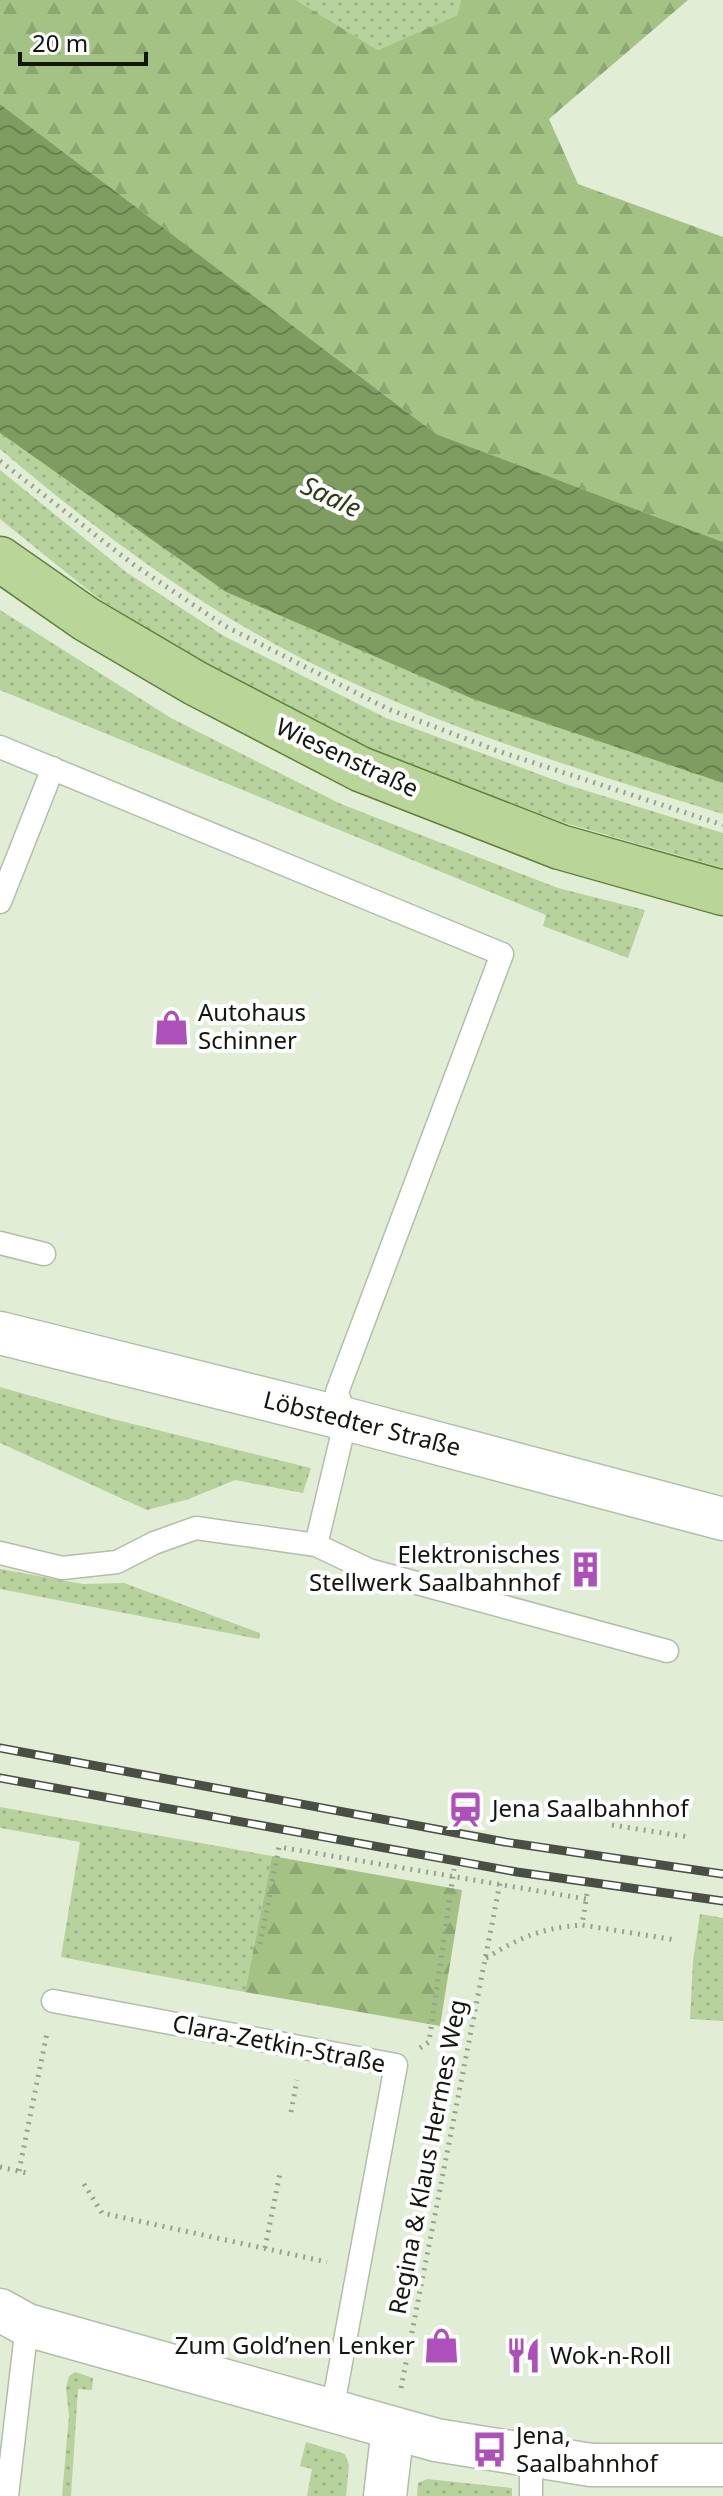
<svg xmlns="http://www.w3.org/2000/svg" width="723" height="2496" viewBox="0 0 723 2496" font-family="'Noto Sans',sans-serif">
<style>
.grass{fill:url(#grass-dots)}
.forest{fill:url(#forest-firs)}
.water{fill:url(#water-waves)}
.lines{fill:none;stroke-linecap:round;stroke-linejoin:round}
.service-casing{stroke:#b2bea7;stroke-width:25}
.minor-casing{stroke:#b2bea7;stroke-width:45}
.primary-casing{stroke:#61813b;stroke-width:47}
.path{stroke:#97a28e;stroke-width:5;stroke-dasharray:2 6;stroke-linecap:butt}
.service{stroke:#fff;stroke-width:22}
.minor{stroke:#fff;stroke-width:42}
.primary{stroke:#b9d698;stroke-width:44}
.rail-casing{stroke:#495043;stroke-width:9}
.rail{stroke:#fff;stroke-width:6;stroke-dasharray:18;stroke-linecap:butt}
.labels{text-anchor:middle;stroke-width:8;stroke-linejoin:round;paint-order:stroke}
.street-label{font-size:24px;fill:#12170e;stroke:#fff}
.poi-label{font-size:24px;fill:#12170e;stroke:#fff;text-anchor:start}
.water-label{font-size:26px;font-style:italic;fill:#2b3e12;stroke:#fff}
</style>
<defs>
<pattern id="grass-dots" width="8" height="8" patternUnits="userSpaceOnUse" patternTransform="scale(2)"><rect width="8" height="8" fill="#b7d29c"/><path d="M2 2h.1M6 6h.1" fill="none" stroke="#9cb485" stroke-width="1.8" stroke-linecap="round"/></pattern>
<pattern id="forest-firs" width="22" height="20" patternUnits="userSpaceOnUse" patternTransform="scale(2)"><rect width="22" height="20" fill="#a3c284"/><path d="M5 1l3.5 6h-7zM16 11l3.5 6h-7z" fill="#8ba671"/></pattern>
<pattern id="water-waves" width="16" height="10" patternUnits="userSpaceOnUse" patternTransform="scale(2)"><rect width="16" height="10" fill="#7f9d60"/><path d="M0 5q4-4 8 0t8 0" fill="none" stroke="#677f4e"/></pattern>
</defs>
<rect width="100%" height="100%" fill="#e1eed5"/>
<path class="grass" d="M296,0H461L459,15L378,50Z
M0,433L226,592L473,699L723,783V814C586,772 448,730 319,667C204,611 97,532 0,449Z
M0,470L126,572L224,636L386,718L571,786L723,833V868L565,823L372,750L217,671L99,599L0,519Z
M0,610L171,718L341,804L558,888L645,910L628,958L543,926L546,915L0,690Z
M0,1387L113,1419L311,1468L303,1493L235,1480L189,1499L147,1510L0,1443Z
M0,1569L83,1584L124,1583L260,1633L259,1639L0,1589Z
M0,1807L272,1856L245,1992L61,1957L80,1842L0,1828Z
M700,1914L723,1918V2021L690,2019L693,1961Z
M75,2372L93,2378L92,2390L78,2389L71,2496H62L69,2416L66,2388L69,2376Z
M306,2442L345,2454L349,2465L346,2496H307L312,2469L300,2466Z
M427,2479L512,2488V2496H417L418,2483Z"/>
<path class="forest" d="M0,0H296L378,50L458,15L461,0H688L549,119L578,184L723,237V542L436,434L0,104Z
M272,1856L462,1890L440,2026L245,1992Z"/>
<path class="water" d="M0,104L436,434L723,542V783L473,699L226,592L0,433Z"/>
<g class="lines">
<defs>
<path id="service" d="M0,747L502,954L337,1392L346,1419L316,1545L369,1570L667,1651
M0,902L53,768
M0,1243L44,1254
M0,1553L62,1568L117,1562L154,1543L196,1528L316,1545
M53,2001L396,2065L332,2411
M531,2455V2496
M7,2496L27,2325"/>
<path id="minor" d="M0,1333L346,1419L723,1519
M0,2310L27,2325L436,2440L591,2465H723
M385,2496L393,2428"/>
<path id="primary" d="M0,559L86,619L195,683L360,769L560,847L723,893"/>
</defs>
<use href="#service" class="service-casing"/>
<use href="#minor" class="minor-casing"/>
<use href="#primary" class="primary-casing"/>
<path class="path" d="M0,461L134,565L225,626L388,709L498,751L723,825
M612,1825L689,1837
M587,1894L582,1925L676,1940
M260,1944L279,1847L586,1899
M486,1958C521,1937 541,1928 582,1925
M420,2048L429,2042L454,1869
M291,2112L297,2080
M0,2167L27,2173
M19,2171L47,2033
M84,2184L102,2213L327,2262
M265,2248L280,2173
M401,2388L501,1878"/>
<use href="#service" class="service"/>
<use href="#minor" class="minor"/>
<use href="#primary" class="primary"/>
<defs>
<path id="rail" d="M0,1748L505,1842L723,1874
M0,1778L517,1872L723,1901"/>
</defs>
<use href="#rail" class="rail-casing"/>
<use href="#rail" class="rail"/>
</g>
<defs>
<symbol id="shop-bare" viewBox="-9 -9 18 18"><path d="M-5-2.5h2.3a2.7 3.5 0 0 1 5.4 0H5L5.5 6h-11ZM-1.5-2.5h3a1.5 2.3 0 0 0-3 0Z" fill="#ae50ba" stroke="#fff" stroke-width="2.5" paint-order="stroke"/></symbol>
<symbol id="building-bare" viewBox="-9 -9 18 18"><path d="M-4-6H4V6H1V3H-1V6H-4ZM-2.5-4.3h1.7v1.8h-1.7ZM.8-4.3h1.7v1.8H.8ZM-2.5-1h1.7V.8h-1.7ZM.8-1h1.7V.8H.8Z" fill="#ae50ba" stroke="#fff" stroke-width="2.5" paint-order="stroke"/></symbol>
<symbol id="station-bare" viewBox="-9 -9 18 18"><path d="M-3-6H3Q5-6 5-4V2Q5 4 3 4L4.5 6H3L1.5 4h-3L-3 6H-4.5L-3 4Q-5 4-5 2V-4Q-5-6-3-6ZM-3.5-4v3h7v-3ZM-3.5 1v1.5H-2V1ZM2 1v1.5H3.5V1Z" fill="#ae50ba" stroke="#fff" stroke-width="2.5" paint-order="stroke"/></symbol>
<symbol id="restaurant-bare" viewBox="-9 -9 18 18"><path d="M-5-6h1v4h1v-4h1v4h1v-4h1v5L-1.5 .5V6h-2V.5L-5-1ZM5-6V6H3V1.5H1.5Q1.5-4 5-6Z" fill="#ae50ba" stroke="#fff" stroke-width="2.5" paint-order="stroke"/></symbol>
<symbol id="bus-bare" viewBox="-9 -9 18 18"><path d="M-5-6H5V4H4V6H2V4H-2V6H-4V4H-5ZM-3.5-4V0h7V-4ZM-3.5 1.2v1.5H-2V1.2ZM2 1.2v1.5H3.5V1.2Z" fill="#ae50ba" stroke="#fff" stroke-width="2.5" paint-order="stroke"/></symbol>
</defs>
<g fill-rule="evenodd">
<use href="#shop-bare" x="146" y="1002" width="51" height="51"/>
<use href="#building-bare" x="560" y="1544" width="51" height="51"/>
<use href="#station-bare" x="440" y="1784" width="51" height="51"/>
<use href="#shop-bare" x="416" y="2320" width="51" height="51"/>
<use href="#restaurant-bare" x="498" y="2330" width="51" height="51"/>
<use href="#bus-bare" x="464" y="2424" width="51" height="51"/>
</g>
<g class="labels">
<g class="street-label">
<text transform="translate(347 758) rotate(25)" y="8">Wiesenstraße</text>
<text transform="translate(362 1424) rotate(14)" y="8">Löbstedter Straße</text>
<text transform="translate(279 2044) rotate(11)" y="8">Clara-Zetkin-Straße</text>
<text transform="translate(428 2157) rotate(-79)" y="8">Regina &amp; Klaus Hermes Weg</text>
</g>
<g class="poi-label">
<text x="198" y="1021">Autohaus<tspan x="198" dy="28">Schinner</tspan></text>
<text x="560" y="1563" text-anchor="end">Elektronisches<tspan x="560" dy="28">Stellwerk Saalbahnhof</tspan></text>
<text x="492" y="1817">Jena Saalbahnhof</text>
<text x="415" y="2354" text-anchor="end">Zum Gold’nen Lenker</text>
<text x="550" y="2364">Wok-n-Roll</text>
<text x="516" y="2444">Jena,<tspan x="516" dy="28">Saalbahnhof</tspan></text>
</g>
<g class="water-label">
<text transform="translate(331 497) rotate(25)" y="9">Saale</text>
</g>
</g>
<path d="M20 52v12h126v-12" fill="none" stroke="#12170e" stroke-width="4"/>
<text x="32" y="52" font-size="24" fill="#12170e" stroke="#ffffff" stroke-width="6" paint-order="stroke">20 m</text>
</svg>
